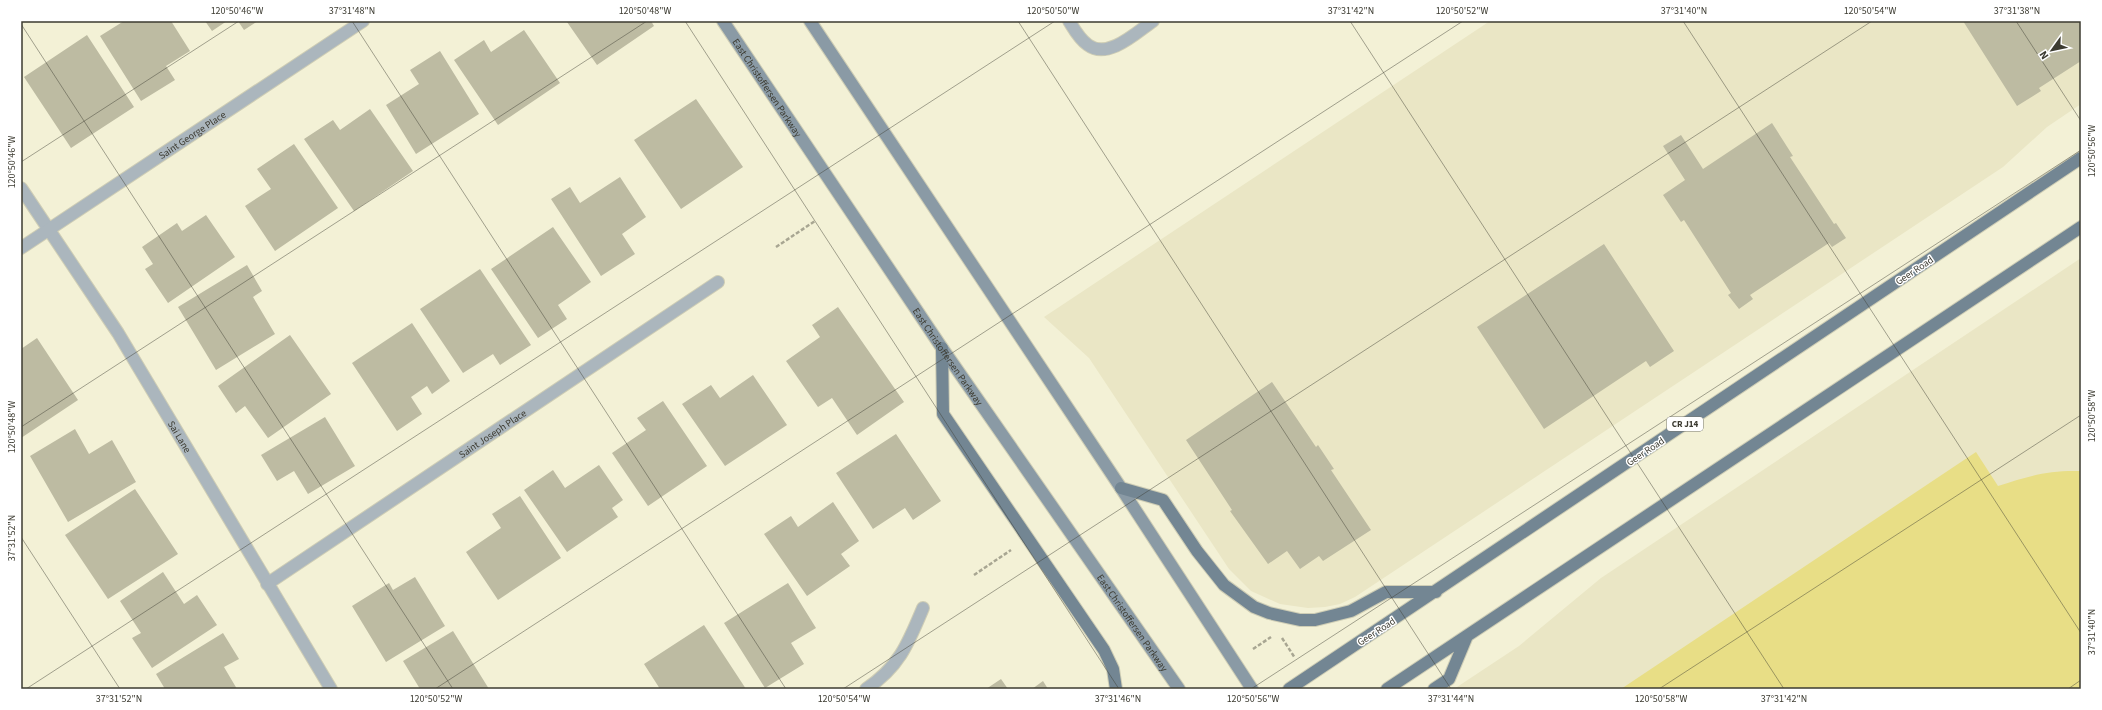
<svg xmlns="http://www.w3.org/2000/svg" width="2102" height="710" viewBox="0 0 2102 710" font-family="'Source Sans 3',sans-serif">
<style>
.built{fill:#eae6c5}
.green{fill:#e8de86}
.building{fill:#bdbba2}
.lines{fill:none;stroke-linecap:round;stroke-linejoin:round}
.street-casing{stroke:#cecdb5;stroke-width:14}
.secondary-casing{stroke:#cecdb5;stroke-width:14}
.primary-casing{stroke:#cecdb5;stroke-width:14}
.path{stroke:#a8a692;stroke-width:2.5;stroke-dasharray:4 2;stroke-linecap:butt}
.street{stroke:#abb6bd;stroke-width:12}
.secondary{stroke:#8a9aa5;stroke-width:12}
.primary{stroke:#738693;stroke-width:12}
.ticks{fill:none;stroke:#3c3b31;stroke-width:1;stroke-opacity:0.45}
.labels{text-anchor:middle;stroke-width:3;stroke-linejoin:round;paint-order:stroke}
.shield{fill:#fff;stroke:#76766f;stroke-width:1}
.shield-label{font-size:9px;font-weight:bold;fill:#3c3b31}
.street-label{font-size:10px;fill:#3c3b31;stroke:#fff}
.neatline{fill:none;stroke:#3c3b31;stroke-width:1.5}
.ticks-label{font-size:10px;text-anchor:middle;fill:#3c3b31}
</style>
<rect width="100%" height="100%" fill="#f3f1d6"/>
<path class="built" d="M1490,21H2081V104L2047,127L2003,167L1355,597L1340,604L1325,607L1308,608L1280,604L1251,591L1229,569L1089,358L1044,317Z
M2081,258V689H1454L1519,646L1601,578Z"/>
<path class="green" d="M1976,452L1998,486C2029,476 2048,470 2081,471V689H1621Z"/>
<path class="building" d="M124,21H171L190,51L166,66L175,80L141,101L100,36Z
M205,21H227L212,31Z
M238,21H258L244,30Z
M568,21H651L654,26L597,65L567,22Z
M1963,21H2081V61L2039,88L2041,91L2017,106Z
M524,30L560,83L498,125L454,60L484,40L491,52Z
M87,35L134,107L71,148L24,77Z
M440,51L479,114L416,154L386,105L419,84L410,70Z
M696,99L743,167L681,209L634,140Z
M370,109L413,171L354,211L304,139L333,120L340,130Z
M1772,123L1793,156L1790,157L1834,224L1836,223L1846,238L1832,247L1829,243L1750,295L1753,299L1739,309L1728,295L1731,293L1684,220L1681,222L1663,195L1685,180L1663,146L1681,135L1703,169Z
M294,144L338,208L275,251L245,206L271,189L257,169Z
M620,177L646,217L622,234L635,254L601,276L551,199L570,187L580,203Z
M206,215L235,257L168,303L145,269L153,264L142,247L177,223L182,231Z
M553,227L591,282L558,305L567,319L538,338L491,269Z
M1604,244L1674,351L1650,367L1646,361L1544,429L1477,327Z
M247,265L262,291L253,297L275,334L216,370L178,307Z
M480,269L531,345L500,365L493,354L463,373L420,309Z
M838,307L904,402L857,435L832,398L818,407L786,361L820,337L812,325Z
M412,323L450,381L432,394L427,386L411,397L422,414L397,431L352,363Z
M290,335L331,394L268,438L245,406L236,413L218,386Z
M37,338L78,400L21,438V349Z
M753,375L787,425L725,466L682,404L711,385L720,398Z
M1272,382L1316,447L1318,445L1334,469L1331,470L1371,530L1323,561L1319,556L1300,569L1287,551L1268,564L1230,511L1232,510L1186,440Z
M663,401L707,466L648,506L612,453L646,430L637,418Z
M325,417L355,466L308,494L294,471L277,481L261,455Z
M75,429L89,454L112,440L136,482L68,522L30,456Z
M896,434L941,501L913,520L905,508L873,529L836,473Z
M599,465L623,500L612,508L618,517L567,552L524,490L553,470L565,488Z
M135,489L178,554L108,599L65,535Z
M520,496L561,558L498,600L466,552L501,528L492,514Z
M833,502L859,541L841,554L850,566L807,596L764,534L791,516L798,527Z
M163,572L184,604L197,595L217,625L152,668L132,638L141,633L120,601Z
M415,577L445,626L386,662L352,606L389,583L393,590Z
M788,583L816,628L791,643L804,664L765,688L724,623Z
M704,625L746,689H660L644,664Z
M453,631L489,689H420L403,661Z
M223,633L239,659L224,667L237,689H165L156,674Z
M1001,679L1008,689H986Z
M1043,681L1048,689H1032Z"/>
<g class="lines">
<defs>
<g id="street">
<path d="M1069,21C1074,29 1079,39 1088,45C1108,60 1137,32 1153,21"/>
<path id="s1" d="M21,188L118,333L331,689"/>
<path id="s2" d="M21,248L363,21"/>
<path id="s3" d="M267,584L718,282"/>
<path d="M866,689C899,667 908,644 923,608"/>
</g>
<g id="secondary">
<path id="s4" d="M723,21L942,348L1179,689"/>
<path d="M810,21L1121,488L1252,689"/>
</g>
<path id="primary" d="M942,348L943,414L1104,650L1113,669L1116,689
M1121,488L1163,500L1197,551L1224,585L1254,607L1269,613L1300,620H1315L1351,611L1386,592H1436
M1289,689L2081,158
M1387,689L2081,227
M1434,689L1449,679L1467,636"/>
</defs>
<use href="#street" class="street-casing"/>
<use href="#secondary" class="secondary-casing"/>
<use href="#primary" class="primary-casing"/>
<path class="path" d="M776,247L815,221
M974,575L1011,550
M1282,638L1295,658
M1253,649L1271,637"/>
<use href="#street" class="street"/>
<use href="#secondary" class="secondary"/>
<use href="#primary" class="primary"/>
</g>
<path class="ticks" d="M352,21L786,689M685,21L1119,689M1018,21L1451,689M1350,21L1784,689M1683,21L2081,633M2016,21L2081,121M21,24L453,689M21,162L239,21M21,427L647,21M21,537L120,689M26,689L1055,21M435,689L1463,21M843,689L1872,21M1251,689L2081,150M1659,689L2081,415M2068,689L2081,680"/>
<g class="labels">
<rect class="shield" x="1667" y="417" width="36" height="14" rx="3"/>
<g class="shield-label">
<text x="1685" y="427">CR J14</text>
</g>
<g class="street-label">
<text dy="4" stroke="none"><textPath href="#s4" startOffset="80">East Christoffersen Parkway</textPath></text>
<text dy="4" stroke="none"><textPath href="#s2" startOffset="205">Saint George Place</textPath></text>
<text transform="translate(1914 270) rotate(-34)" y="4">Geer Road</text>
<text dy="4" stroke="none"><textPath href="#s4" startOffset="404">East Christoffersen Parkway</textPath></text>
<text dy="4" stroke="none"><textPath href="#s3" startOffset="271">Saint Joseph Place</textPath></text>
<text dy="4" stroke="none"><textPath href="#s1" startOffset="295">Sai Lane</textPath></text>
<text transform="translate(1645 451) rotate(-34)" y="4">Geer Road</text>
<text dy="4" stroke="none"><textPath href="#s4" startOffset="728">East Christoffersen Parkway</textPath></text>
<text transform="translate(1376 631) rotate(-33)" y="4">Geer Road</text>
</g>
</g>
<rect width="2102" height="710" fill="none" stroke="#ffffff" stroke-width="44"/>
<g transform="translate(2052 50) rotate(237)" stroke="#ffffff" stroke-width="3" paint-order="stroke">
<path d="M0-3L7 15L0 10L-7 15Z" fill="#3c3b31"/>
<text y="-6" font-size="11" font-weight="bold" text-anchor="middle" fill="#3c3b31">N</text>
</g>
<rect x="22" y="22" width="2058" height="666" class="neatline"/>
<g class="ticks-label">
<text x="237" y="14">120°50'46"W</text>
<text x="352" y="14">37°31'48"N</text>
<text x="645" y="14">120°50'48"W</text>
<text x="1053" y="14">120°50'50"W</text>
<text x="1351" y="14">37°31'42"N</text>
<text x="1462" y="14">120°50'52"W</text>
<text x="1684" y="14">37°31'40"N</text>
<text x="1870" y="14">120°50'54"W</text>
<text x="2017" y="14">37°31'38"N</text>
<text transform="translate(2091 151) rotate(-90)" y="4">120°50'56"W</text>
<text transform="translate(11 162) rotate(-90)" y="4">120°50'46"W</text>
<text transform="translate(2091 416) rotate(-90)" y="4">120°50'58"W</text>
<text transform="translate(11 427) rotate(-90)" y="4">120°50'48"W</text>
<text transform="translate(11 538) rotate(-90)" y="4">37°31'52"N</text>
<text transform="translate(2091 632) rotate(-90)" y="4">37°31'40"N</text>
<text x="119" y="702">37°31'52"N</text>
<text x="436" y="702">120°50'52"W</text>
<text x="844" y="702">120°50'54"W</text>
<text x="1118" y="702">37°31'46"N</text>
<text x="1253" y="702">120°50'56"W</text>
<text x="1451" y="702">37°31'44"N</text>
<text x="1661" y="702">120°50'58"W</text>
<text x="1784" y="702">37°31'42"N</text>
</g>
</svg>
